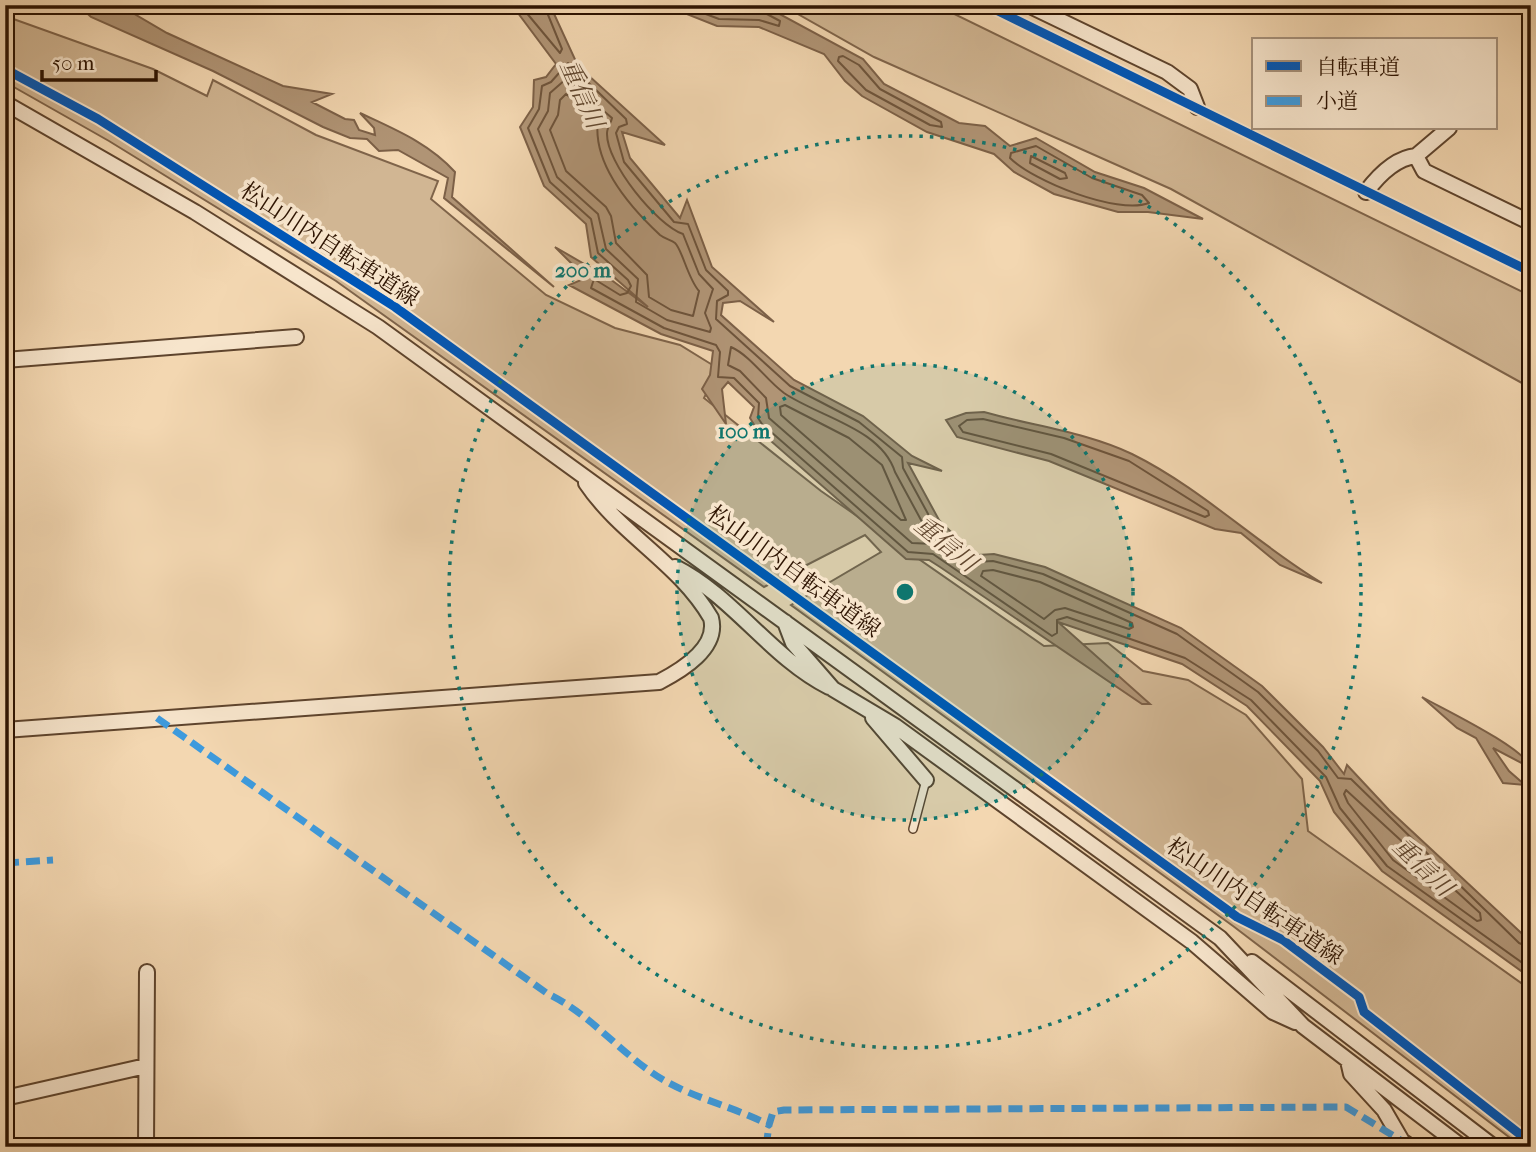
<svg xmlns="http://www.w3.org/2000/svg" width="1536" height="1152" viewBox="0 0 1536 1152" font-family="'IM FELL French Canon','Noto Serif JP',serif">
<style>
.green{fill:#d1b693;stroke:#7f644a;stroke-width:2}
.water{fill:#b09475;stroke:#7c6047;stroke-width:2}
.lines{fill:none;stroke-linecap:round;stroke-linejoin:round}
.shore{stroke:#6e543b;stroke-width:2}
.service-casing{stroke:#5e442d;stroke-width:10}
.minor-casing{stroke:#5e442d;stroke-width:18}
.service{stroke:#f7e5cc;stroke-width:7}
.minor{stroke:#f7e5cc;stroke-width:14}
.quiet{stroke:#3d9add;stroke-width:7;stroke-dasharray:14 7;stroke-linecap:butt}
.cycleway-casing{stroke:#f7e5cc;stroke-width:13}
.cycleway{stroke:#0057b8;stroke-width:9}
.ring{fill:none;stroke:#0f766e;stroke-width:3.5;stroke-dasharray:3.5 7}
.labels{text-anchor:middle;stroke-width:7;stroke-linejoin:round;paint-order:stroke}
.street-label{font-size:23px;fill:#2d1301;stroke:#f7e5cc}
.water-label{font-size:24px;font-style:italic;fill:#61472f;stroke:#f7e5cc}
.centre{fill:#0f766e;stroke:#f7e5cc;stroke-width:3.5}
.ring-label{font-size:21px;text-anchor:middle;font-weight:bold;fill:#0f766e;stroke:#f7e5cc;stroke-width:7;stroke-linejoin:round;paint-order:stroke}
</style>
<rect width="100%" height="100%" fill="#f3d7b1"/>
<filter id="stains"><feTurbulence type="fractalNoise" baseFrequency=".00286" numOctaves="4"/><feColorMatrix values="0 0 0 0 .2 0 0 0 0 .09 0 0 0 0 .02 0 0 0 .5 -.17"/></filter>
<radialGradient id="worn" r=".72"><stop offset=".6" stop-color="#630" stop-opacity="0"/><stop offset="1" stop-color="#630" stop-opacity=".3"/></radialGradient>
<path class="green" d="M782,5H936L1531,296V388L1171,189L874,57Z
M5,16L153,69L207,96L213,80L316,135L438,181L431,199L546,295L615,328L680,345L719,369L704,398L821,491L1044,646L1108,643L1143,671L1188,680L1246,715L1302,779L1308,831L1531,990V1147H1522L1233,926L791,605L881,552L865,535L764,587L336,281L109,141L5,82Z"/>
<path class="water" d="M78,5H119L167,33L283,86L332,94L312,102L345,119L354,120L359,130L375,135L374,128L360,113C394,129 429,143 455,172L452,197L554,287L444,198L448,178L398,150L379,151L367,139L350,138L323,127L213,71L91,17Z
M512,5H550L578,66L665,145L622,132L630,158L680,218L687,200L712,267L774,322L740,301L723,303L721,315L794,380L863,416L912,456L942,471L908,463L939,520L966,547L978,555L994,554L1045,567L1181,628L1262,686L1323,747L1344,774L1347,765L1389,810L1531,942V978L1382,871L1334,812L1320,781L1247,706L1182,664L1058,622L1150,704H1142L940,567L929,560L906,559L756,428L750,418L754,407L728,382L722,389L726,424L702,389L710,375L713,351L661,334L569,285L586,278L555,247L610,279L648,307L591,257L586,224L544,186L520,127L533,107L534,80L546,77L556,64Z
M671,5H763L863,59L884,84L959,123L985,126L1010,146L1036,138L1095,172L1144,188L1203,219L1148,212H1118L1054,194L1014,172L994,154L927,132L862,96L845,81L824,54L759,27L717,26L674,9Z
M984,412C1033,426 1086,432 1132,454C1201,488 1257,544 1322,583L1280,565L1241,533L1215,529L1049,461L957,437L946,420L966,413Z
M1422,697C1445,710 1525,748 1531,768L1493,748L1509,771L1525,785L1503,783L1476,738L1457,728Z"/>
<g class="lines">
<path class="shore" d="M520,5L560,53L562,49L544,5
M682,5L719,19L759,20L779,26L780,21L765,13L762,5
M843,56L859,65L880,89L941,122L942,127L930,125L866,90L838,61L839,57Z
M566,79L612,118C611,123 607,128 607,133C606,163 657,225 683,234L699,274L713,289L705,313L711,328L710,332L667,320L636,302L638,279L606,249L598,214L557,177L538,129L548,111L550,93Z
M566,94L598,120C592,163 630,207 660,235C665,239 671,240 675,243C682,249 688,279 699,291L693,316L671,310L649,297L647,275L616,243L611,216L606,207L566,171L550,130L558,115L560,100Z
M1036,146L1092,178L1142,195L1149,203C1117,215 1033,181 1010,158L1011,153Z
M1031,156L1065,173L1067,178L1060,179L1030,163Z
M731,347C751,356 766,380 784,393C819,417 881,428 895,472L934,544L912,543L769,418L766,398L740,371L728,365Z
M785,405L849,438L882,465L906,520H901L781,415L780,407Z
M983,419L1064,438L1129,461L1208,511L1209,515L1205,517L1051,454L963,432L959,426L967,420Z
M993,570L1040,582L1132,623L1133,627L1129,629L1065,608L1055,610L1044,619L981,576L983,571Z
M1346,790L1480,913L1481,920L1477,921L1393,860L1348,803L1344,794Z
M1531,948L1519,943L1351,779L1338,778L1318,751L1258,692L1177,634L1043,574L993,561L975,562L952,545L933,523L903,468L902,457L859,422L790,386L716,319L717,301L728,295V291L706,270L688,224L674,222L624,162L616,133L619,127L627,124L626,119L568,63L551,82L542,86L539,109L528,128L550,182L591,219L598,253L628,280L631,286L627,293L620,295L594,279L591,288L664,328L716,345L720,352L718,377L734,378L759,403L758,418L762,424L908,552L933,554L1052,636L1057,633V620L1067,617L1185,658L1251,700L1326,777L1340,808L1387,866L1531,969"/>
<defs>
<path id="service" d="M913,829L926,780"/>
<path id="minor" d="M1028,5L1167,72L1190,89L1197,107
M5,103L195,212L378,327L1220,938L1303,1026L1462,1147
M1416,156L1449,128
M1366,192C1378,176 1395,158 1416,156L1424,171L1531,223
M5,360L296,337
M675,567C734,597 770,657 829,687
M785,622L793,643L833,689L895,726L1192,942L1273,1012L1295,1022
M873,718L926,780
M5,730L659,682C682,670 719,648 711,618C679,563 621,535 586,483
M1252,962L1494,1147
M1348,1061L1351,1074L1384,1110L1402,1141L1411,1147
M5,1098L146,1066
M146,1147L147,972"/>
</defs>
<use href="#service" class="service-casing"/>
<use href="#minor" class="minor-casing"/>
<use href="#service" class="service"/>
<use href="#minor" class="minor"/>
<path class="quiet" d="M157,718L548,994C588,1013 615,1047 651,1072C686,1097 731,1105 769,1125L773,1112L784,1110L1346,1107L1402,1141
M5,863L53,860
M766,1147L769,1125"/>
<defs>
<path id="cycleway" d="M986,5L1531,272
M5,69L98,119L395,307L1237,917L1283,940L1359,997L1364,1012L1531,1143"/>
</defs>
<use href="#cycleway" class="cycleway-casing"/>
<use href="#cycleway" class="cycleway"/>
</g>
<circle cx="905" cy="592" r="228" fill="#0f766e" fill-opacity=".12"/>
<g class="ring">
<circle cx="905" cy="592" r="228"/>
<circle cx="905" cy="592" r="456"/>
</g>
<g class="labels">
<g class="street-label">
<text transform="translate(330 244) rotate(33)" y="8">松山川内自転車道線</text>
<text transform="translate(794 571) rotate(36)" y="8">松山川内自転車道線</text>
<text transform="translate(1255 901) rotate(34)" y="8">松山川内自転車道線</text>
</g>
<g class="water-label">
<text transform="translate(582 94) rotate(66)" y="8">重信川</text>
<text transform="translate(946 544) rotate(39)" y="8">重信川</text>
<text transform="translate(1423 867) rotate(44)" y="8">重信川</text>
</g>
</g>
<circle cx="905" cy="592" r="10" class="centre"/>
<g class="ring-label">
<text x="583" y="277">200 m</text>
<text x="744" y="438">100 m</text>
</g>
<rect width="1536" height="1152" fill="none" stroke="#f3d7b1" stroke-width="28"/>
<rect x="7" y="7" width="1522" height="1138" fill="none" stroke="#2d1301" stroke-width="3.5"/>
<rect x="14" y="14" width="1508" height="1124" fill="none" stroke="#2d1301" stroke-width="2"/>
<rect x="1252" y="38" width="245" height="91" fill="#f7e5cc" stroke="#a6917b" stroke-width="2"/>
<rect x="1266" y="61" width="35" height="10" fill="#0057b8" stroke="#a6917b" stroke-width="2"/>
<text x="1316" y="74" font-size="21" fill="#2d1301">自転車道</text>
<rect x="1266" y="96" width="35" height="10" fill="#3d9add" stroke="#a6917b" stroke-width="2"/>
<text x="1316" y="108" font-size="21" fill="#2d1301">小道</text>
<path d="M42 70v10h114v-10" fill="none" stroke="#2d1301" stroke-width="3.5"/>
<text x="52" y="70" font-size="21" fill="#2d1301" stroke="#f7e5cc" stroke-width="5" paint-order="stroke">50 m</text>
<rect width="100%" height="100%" filter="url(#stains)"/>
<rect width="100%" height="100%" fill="url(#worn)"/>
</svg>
